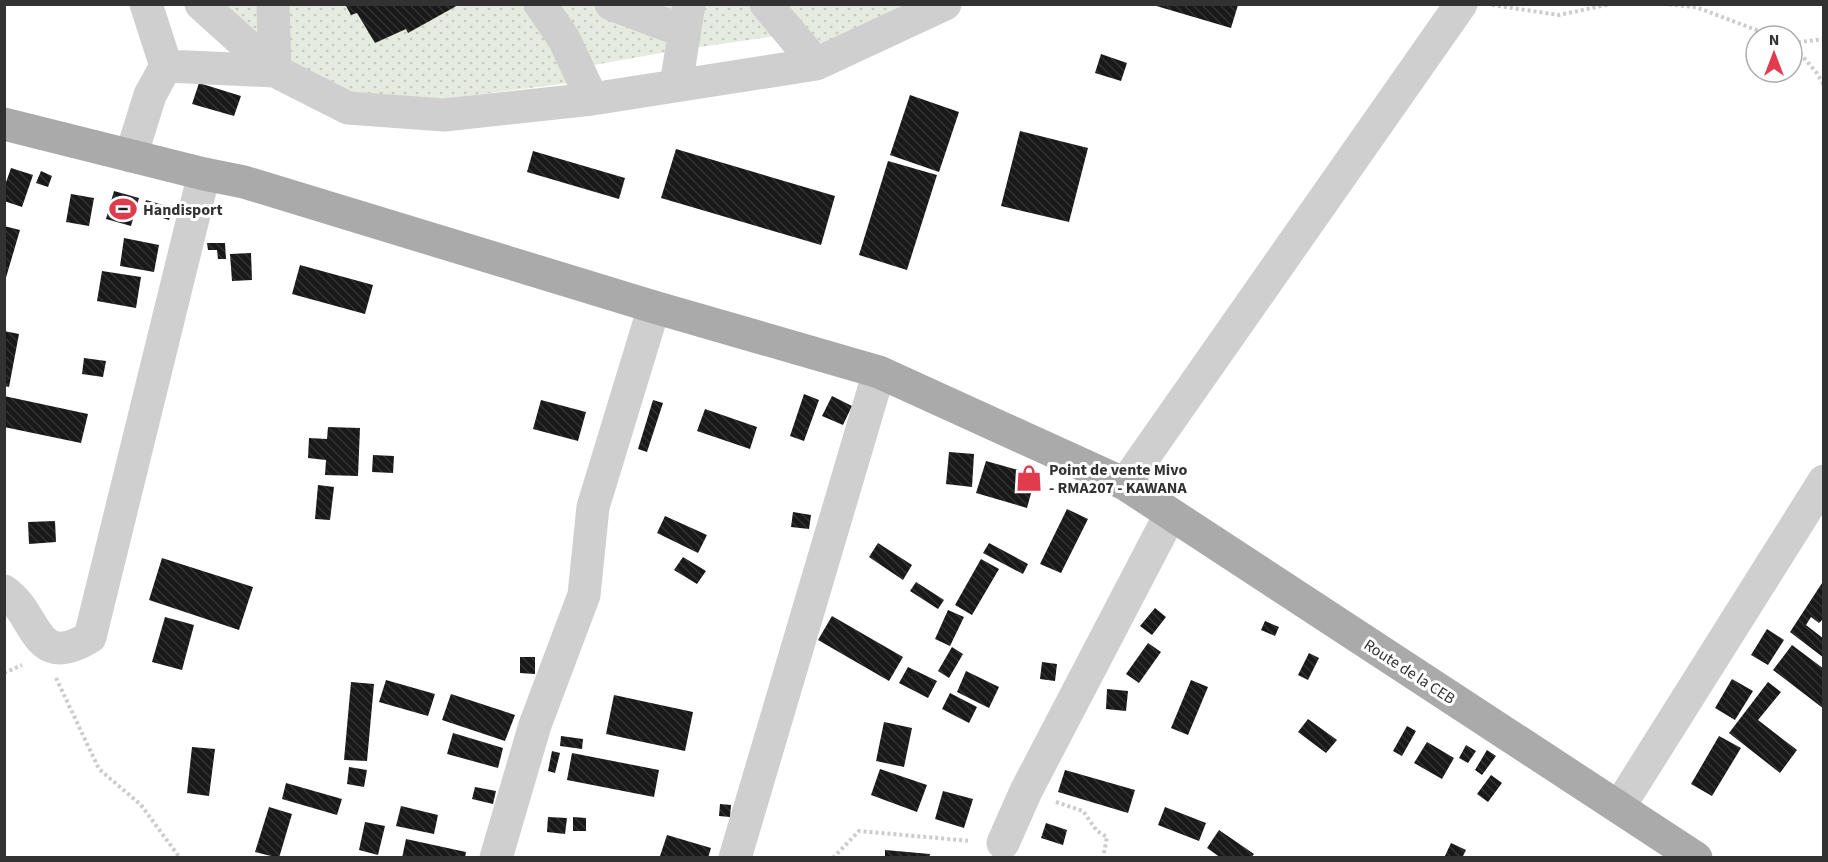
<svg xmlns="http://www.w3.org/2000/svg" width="1828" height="862" viewBox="0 0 1828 862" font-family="'Source Sans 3',sans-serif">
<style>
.grass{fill:url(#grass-dots)}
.building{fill:url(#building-back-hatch)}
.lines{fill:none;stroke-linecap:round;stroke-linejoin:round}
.path{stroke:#ccc;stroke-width:4;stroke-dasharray:3 3;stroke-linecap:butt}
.minor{stroke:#cfcfcf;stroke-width:33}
.major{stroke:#aaa;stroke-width:33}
.labels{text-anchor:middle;stroke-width:6;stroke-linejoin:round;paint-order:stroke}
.poi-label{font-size:16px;font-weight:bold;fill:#323232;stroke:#fff;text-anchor:start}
.street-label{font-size:16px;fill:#323232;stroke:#fff}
</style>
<defs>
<pattern id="grass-dots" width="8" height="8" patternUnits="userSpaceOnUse" patternTransform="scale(1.5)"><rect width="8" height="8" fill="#e5ebde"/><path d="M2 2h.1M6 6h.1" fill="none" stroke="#c5cabf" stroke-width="1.8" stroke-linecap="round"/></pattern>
<pattern id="building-back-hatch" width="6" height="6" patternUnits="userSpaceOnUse" patternTransform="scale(1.5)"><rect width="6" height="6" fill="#191919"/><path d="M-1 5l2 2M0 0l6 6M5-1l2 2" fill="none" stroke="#323232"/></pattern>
</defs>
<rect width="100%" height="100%" fill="#fff"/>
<path class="grass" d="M218,5H680L672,51L594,65L578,82L443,99L369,94L331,89L289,65Z
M696,5H758L783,35L686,49Z
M770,5H910L829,44L817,43Z"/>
<path class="building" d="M345,4H460L408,33L406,29L375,43L357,13L351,15Z
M1153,5H1238L1231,28Z
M1101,54L1127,63L1121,81L1095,73Z
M199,83L241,96L234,116L192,104Z
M910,95L959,112L939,172L890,155Z
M1020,131L1088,148L1069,222L1001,206Z
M676,149L835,196L821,245L661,198Z
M533,151L625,178L619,199L527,172Z
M888,161L937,175L907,270L859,255Z
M11,168L33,175L22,207L4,201V188Z
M41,171L52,176L48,187L36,183Z
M114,191L139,198L131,226L106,219Z
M71,194L94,198L89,226L66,222Z
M146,200L173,208L169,220L143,212Z
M4,226L20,230L5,281L4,280Z
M124,238L159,245L154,272L120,266Z
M207,243H225L226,259H218L217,250H208Z
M251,253L252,280L232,281L230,254Z
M300,265L373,285L365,314L292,294Z
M102,271L141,277L136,308L97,301Z
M4,331L19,334L9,387L4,386Z
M84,358L106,361L103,377L82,374Z
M804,394L819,400L804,441L790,436Z
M4,396L88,414L81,443L4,427Z
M832,396L852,406L843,425L822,416Z
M541,400L586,412L578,441L533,429Z
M653,400L663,403L647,452L638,449Z
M705,409L757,427L750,449L697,431Z
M328,427L360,428L358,476L325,475L326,460L308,458L309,438L327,439Z
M949,452L974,454L972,487L946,484Z
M373,455L394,456L393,473L372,472Z
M986,461L1036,475L1027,508L976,493Z
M318,485L334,487L330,520L315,519Z
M1067,509L1088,519L1061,573L1040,564Z
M793,512L811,515L809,529L791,527Z
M665,516L707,535L698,553L657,533Z
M55,521L56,542L29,544L28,522Z
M878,543L912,565L903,580L869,557Z
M989,543L1028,564L1023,574L983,553Z
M683,557L706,571L697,584L674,570Z
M162,558L253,587L239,630L149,600Z
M981,559L999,569L972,615L955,605Z
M1824,580V618L1819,623L1811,617L1806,625L1824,639V658L1790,632Z
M916,582L944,600L938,609L910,591Z
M1155,608L1166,617L1152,635L1140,626Z
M948,610L964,617L950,646L935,639Z
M832,616L903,657L889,681L818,640Z
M165,617L194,625L182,670L152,662Z
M1265,621L1279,627L1275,636L1261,630Z
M1767,629L1784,640L1768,665L1751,655Z
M1148,643L1161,652L1139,683L1126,674Z
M1792,645L1824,669V709L1773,670Z
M952,647L963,654L949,678L938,671Z
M1309,653L1319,658L1308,680L1298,675Z
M520,657H535V674L520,673Z
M1042,662L1057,664L1055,681L1040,679Z
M908,667L937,681L928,698L899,683Z
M966,671L999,687L989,708L957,692Z
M1732,679L1753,691L1735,720L1715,708Z
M386,680L435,694L428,716L379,702Z
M1191,680L1208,687L1188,735L1171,728Z
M351,682L374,684L367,761L344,760Z
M1768,682L1781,692L1758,720L1797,750L1780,773L1729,733Z
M1107,689L1128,691L1126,711L1106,709Z
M950,693L977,707L969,723L942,709Z
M451,694L515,715L505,741L442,720Z
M614,695L693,712L685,751L606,734Z
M1308,719L1337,740L1326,753L1298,732Z
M884,722L912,728L904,767L876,761Z
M1407,726L1416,731L1402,756L1393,751Z
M453,733L503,748L498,768L447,754Z
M561,736L583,739L582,749L560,746Z
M1719,736L1741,748L1712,796L1691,784Z
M1427,742L1454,758L1442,779L1414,763Z
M1466,745L1476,751L1468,763L1459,758Z
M192,747L215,749L209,796L187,793Z
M1487,750L1496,756L1482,775L1475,770Z
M552,751L560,753L555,773L548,771Z
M572,753L659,770L654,797L567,780Z
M349,767L367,770L364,787L347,784Z
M880,769L927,785L917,812L871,795Z
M1065,770L1135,790L1128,813L1058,792Z
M1491,775L1502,783L1488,802L1477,794Z
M286,783L342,799L337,815L282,799Z
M475,787L496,791L493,804L472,799Z
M943,791L973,799L964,828L935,819Z
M720,804L731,805L730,817L719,816Z
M401,806L438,815L434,834L396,826Z
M269,807L292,814L279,858L255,852Z
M1165,807L1206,823L1199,841L1158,825Z
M548,817L567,818L565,834L547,832Z
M573,817L586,818V831H573Z
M365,822L385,826L378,855L359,850Z
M1046,823L1067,830L1063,845L1041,838Z
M1219,830L1254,854L1251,858H1221L1207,848Z
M667,835L711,848L708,858L660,856Z
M406,839L466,852L465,858H402Z
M1451,843L1466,850L1462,858H1444Z
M885,850L930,854L929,858H885Z"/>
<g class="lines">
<path class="path" d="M1663,4L1696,7L1772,36
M1492,5L1559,15L1611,4
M1792,43L1824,39
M1792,44L1816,72L1824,85
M4,673L22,665
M56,678L99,769L141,805L180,858
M1056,802L1083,811L1097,831L1107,837L1103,858
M833,858L859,831L971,841"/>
<path class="minor" d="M146,4L166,66
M201,4L275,71L348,108L444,115L592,99L816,64L945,4
M540,4L564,39L592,99
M611,4L683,31
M766,4L816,64
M676,85L689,4
M131,156L150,95L166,66L275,71L273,4
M1125,484L1461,4
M4,591C39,615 33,672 90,637L204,174
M1619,807L1824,481
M1003,843L1026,791L1170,515
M496,858L535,725L584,595L593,507L654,307
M735,858L879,372"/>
<path class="major" d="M4,124L204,174L244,182L654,307L879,372L1125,484L1696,858"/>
</g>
<defs>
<symbol id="stadium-bare" viewBox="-9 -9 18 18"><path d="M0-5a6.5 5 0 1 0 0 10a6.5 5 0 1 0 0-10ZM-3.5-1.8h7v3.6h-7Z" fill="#e13b4e" stroke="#fff" stroke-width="2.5" paint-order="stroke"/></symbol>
<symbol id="shop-bare" viewBox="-9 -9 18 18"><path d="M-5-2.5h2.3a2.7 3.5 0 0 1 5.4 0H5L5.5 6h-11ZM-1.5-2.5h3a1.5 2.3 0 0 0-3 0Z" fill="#e13b4e" stroke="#fff" stroke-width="2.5" paint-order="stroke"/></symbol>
</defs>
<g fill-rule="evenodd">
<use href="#stadium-bare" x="104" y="190" width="38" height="38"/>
<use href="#shop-bare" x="1010" y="459" width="38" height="38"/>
</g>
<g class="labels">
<g class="poi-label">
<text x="143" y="215">Handisport</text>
<text x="1049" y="475">Point de vente Mivo<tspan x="1049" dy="18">- RMA207 - KAWANA</tspan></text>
</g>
<g class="street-label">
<text transform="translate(1410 671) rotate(33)" y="6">Route de la CEB</text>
</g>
</g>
<rect width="1828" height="862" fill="none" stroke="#323232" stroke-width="12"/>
<g transform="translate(1774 54)"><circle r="28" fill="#ffffff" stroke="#adadad" stroke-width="1.5"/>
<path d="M0-4.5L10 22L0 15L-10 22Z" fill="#e13b4e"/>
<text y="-9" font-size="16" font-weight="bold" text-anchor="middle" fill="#323232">N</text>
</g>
</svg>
